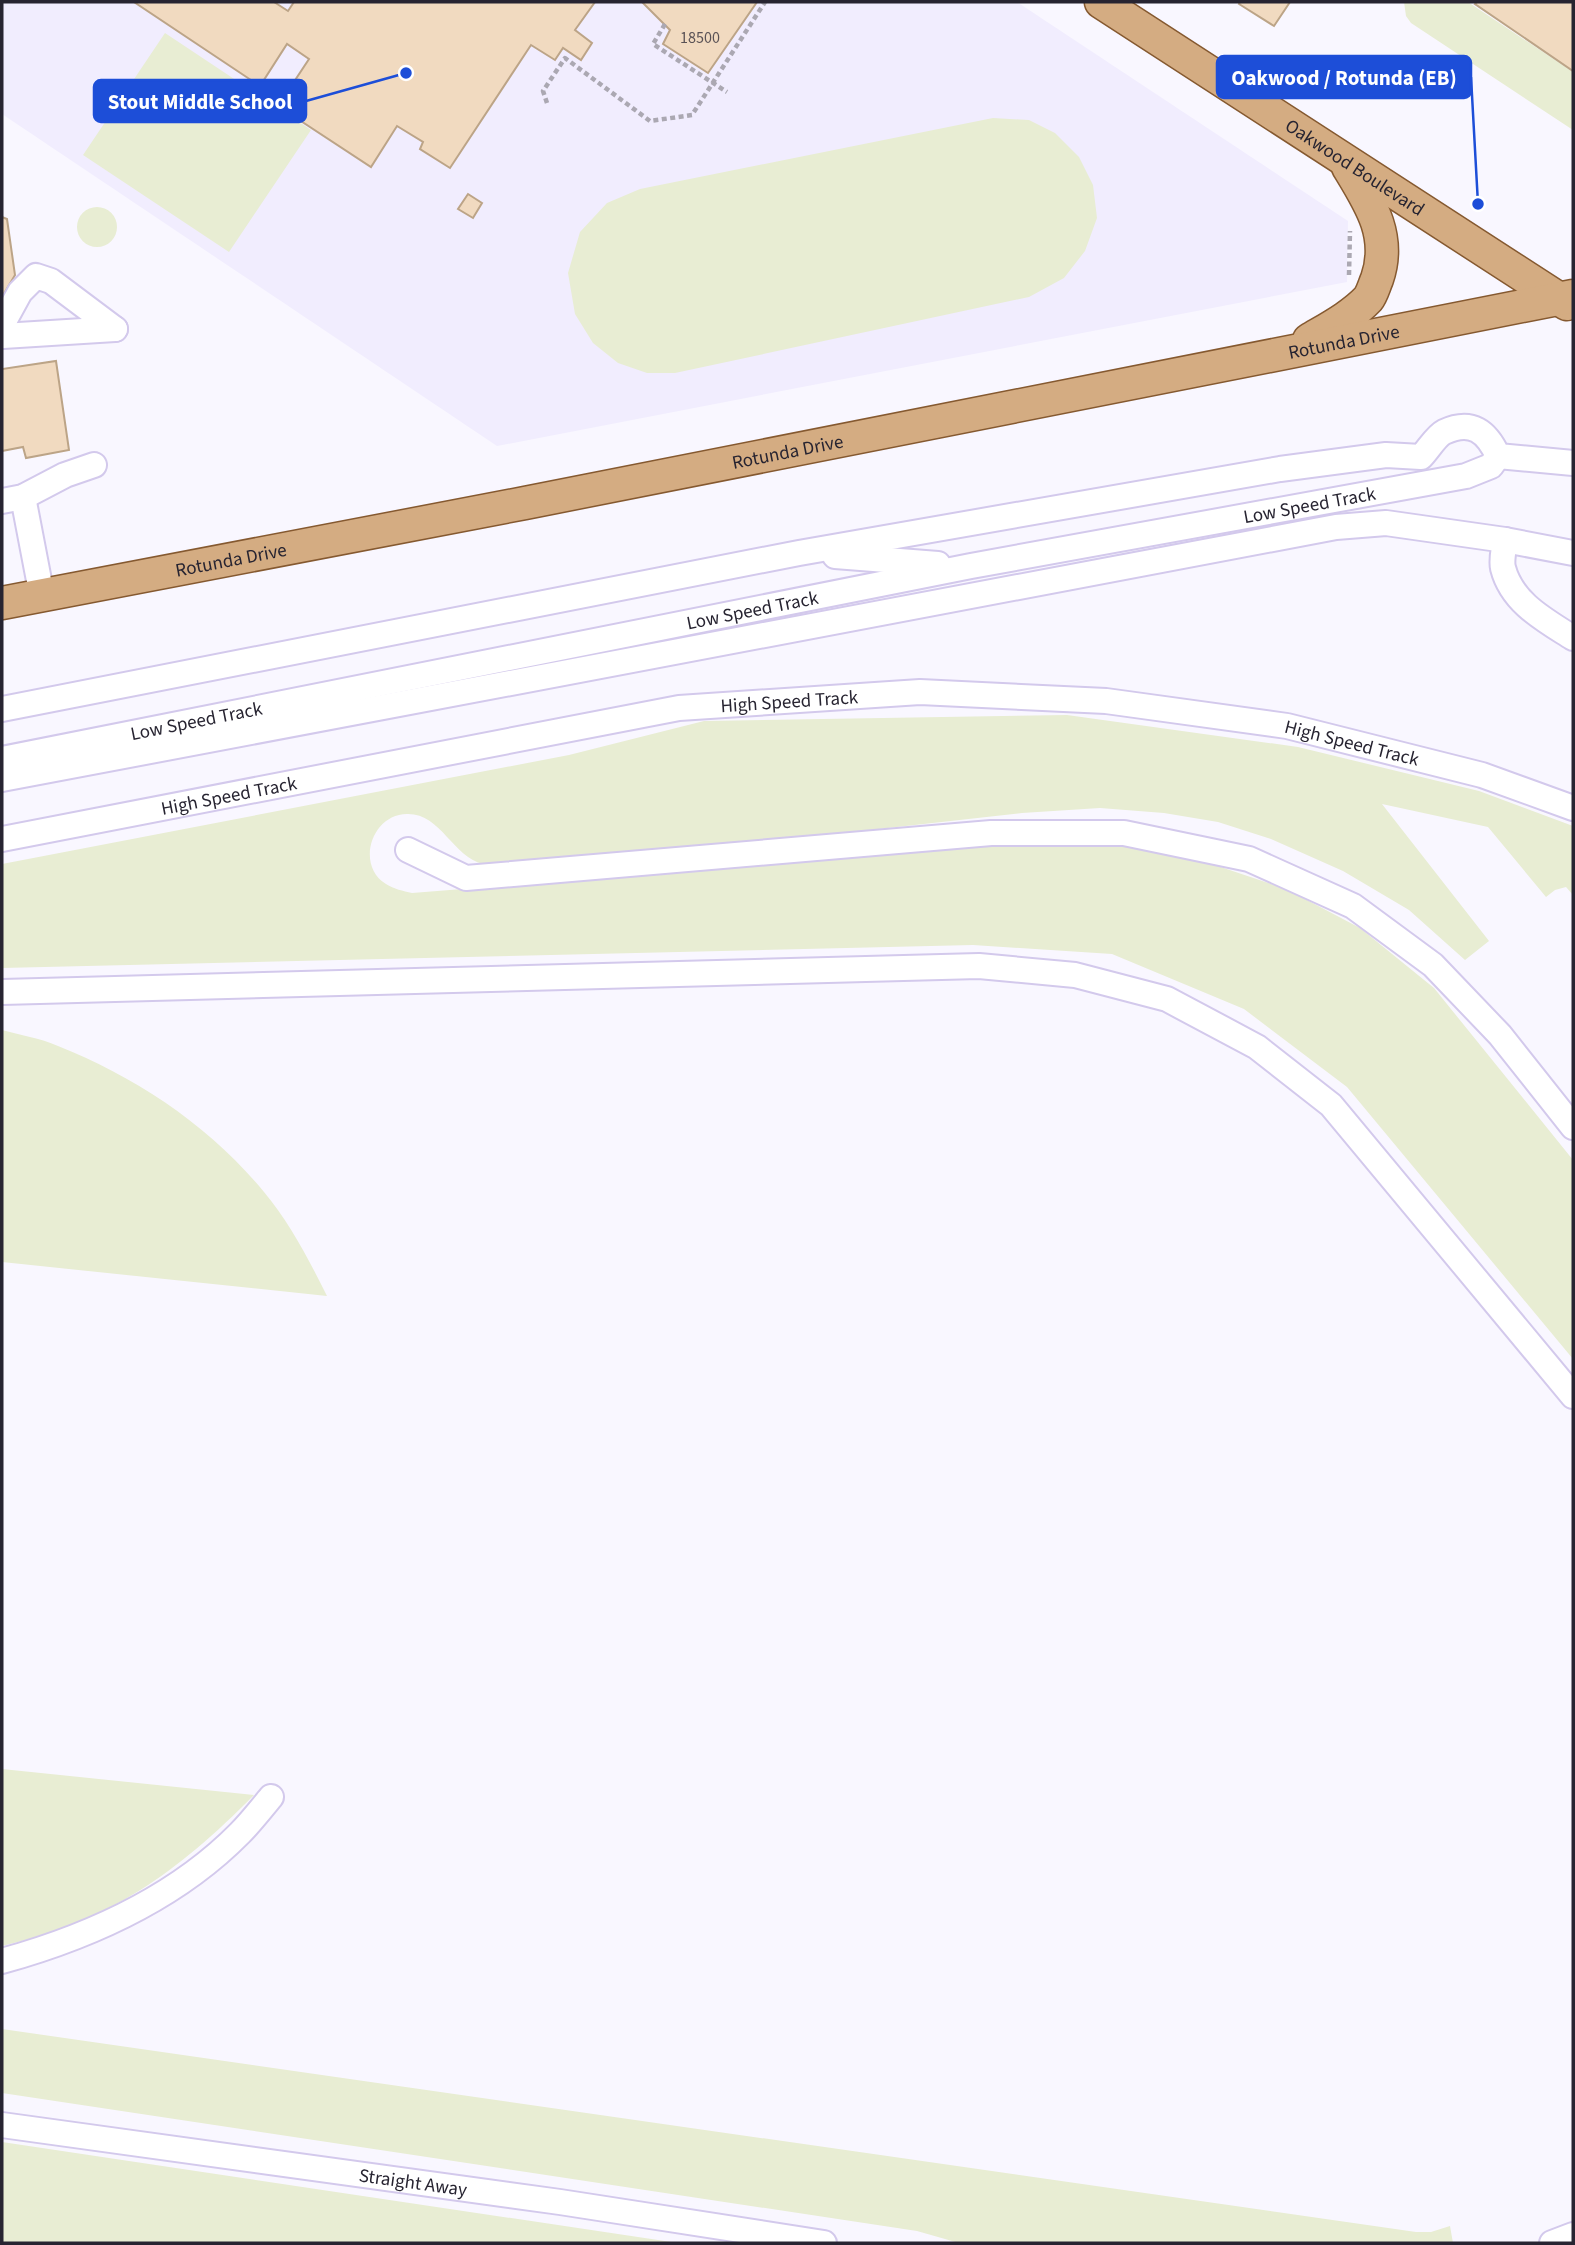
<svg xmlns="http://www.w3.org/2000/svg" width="1575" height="2245" viewBox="0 0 1575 2245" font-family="'Source Sans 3',sans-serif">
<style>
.built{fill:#f1edfe}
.green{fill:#e8edd3}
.building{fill:#f1dac0;stroke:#bca487;stroke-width:2}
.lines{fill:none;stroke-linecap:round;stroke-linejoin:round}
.minor-casing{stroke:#d3c9ec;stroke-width:28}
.major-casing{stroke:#855930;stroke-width:35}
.path{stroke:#aba8b2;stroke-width:4.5;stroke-dasharray:5 3.5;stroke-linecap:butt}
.minor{stroke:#fff;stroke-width:24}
.major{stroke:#d4ac82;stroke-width:32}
.labels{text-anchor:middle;stroke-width:6;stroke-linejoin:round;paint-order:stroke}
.number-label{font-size:16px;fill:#5a5255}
.street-label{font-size:19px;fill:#272431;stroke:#fff}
.leader{fill:none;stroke:#1d4ed8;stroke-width:2.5}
.callout-dot{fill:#1d4ed8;stroke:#fff;stroke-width:2.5}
.callout{fill:#1d4ed8;stroke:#1d4ed8;stroke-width:2.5}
.callout-label{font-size:21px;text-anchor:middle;font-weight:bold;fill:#fff}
</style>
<rect width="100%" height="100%" fill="#f9f7ff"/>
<path class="built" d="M2,2H1017L1348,221L1347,282L497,446L2,114Z"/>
<path class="green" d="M1404,2H1468L1573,72V130L1411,23L1406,16Z
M165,33L311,130L229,252L83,155Z
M993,118L1029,120L1055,133L1079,157L1093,185L1097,218L1085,251L1064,278L1029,297L675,373H647L618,363L593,343L575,314L568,273L580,232L607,203L640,189Z
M77 227a20 20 0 1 1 40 0a20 20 0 1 1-40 0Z
M1067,715L1298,747L1479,791L1573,826V895L1566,887L1555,890L1546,897L1488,827L1382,804L1489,941L1465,960L1409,910L1343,871L1271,839L1218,822L1164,813L1100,808L1022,813L716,847L483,864C453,857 441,814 408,814C372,813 355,865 386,884C394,889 403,891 412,893L579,880L1048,840L1112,843L1191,857L1286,889L1360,928L1434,988L1573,1160V1359L1347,1087L1244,1009L1112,954L973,945L2,968V864L569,755L704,721Z
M2,1030C20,1035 40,1038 58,1046C136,1077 210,1126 264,1192C290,1223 309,1260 327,1296L2,1262Z
M2,1769L254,1795C177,1873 110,1921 2,1946Z
M2,2029L1416,2232H1431L1450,2226L1453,2243H959L917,2231L2,2093Z
M2,2142L678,2243H2Z"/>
<path class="building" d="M134,2H274L288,11L294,2H595L575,30L592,43L581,60L563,48L555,60L531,45L450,168L420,149L423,142L397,126L371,167L278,106L309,59L287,44L260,86Z
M642,2H757L708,73L663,44L670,30Z
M1240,2H1290L1274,26L1239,4Z
M1477,2H1573V71L1475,4Z
M468,194L482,203L473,218L458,209Z
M2,217L7,219L15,275L2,297Z
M56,361L69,450L26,458L23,447L2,451V369Z"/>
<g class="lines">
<defs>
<g id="minor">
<path d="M2,325L20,292L36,276L51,281L115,329"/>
<path d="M2,333L3,336L115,329"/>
<path d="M23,497L42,596"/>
<path d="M2,501L23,497L65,475L94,465"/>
<path d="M1505,540C1504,549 1501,560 1503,568C1512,603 1545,620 1573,638"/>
<path d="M835,556L938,564"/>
<path d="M2,709L799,553L1280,469L1386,455L1421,457C1428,450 1436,436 1444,432C1472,419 1487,432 1498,456L1573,463"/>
<path id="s1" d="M2,759L971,566L1466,476L1491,466L1498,456"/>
<path d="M2,779L1336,527L1386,523L1505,540L1573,553"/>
<path id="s2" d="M2,839L679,708L920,692L1106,701L1287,726L1482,775L1573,808"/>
<path d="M408,850L466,878L991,833H1124L1249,859L1353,906L1433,965L1500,1035L1573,1127"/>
<path d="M2,992L979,966L1075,975L1167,999L1257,1047L1331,1105L1573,1396"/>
<path d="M2,1961C89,1937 175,1899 240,1833C251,1822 261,1809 271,1797"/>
<path id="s3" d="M2,2125L560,2202L824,2243"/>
<path d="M1552,2243L1573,2235"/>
</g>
<g id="major">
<path id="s4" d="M1101,2L1567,304"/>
<path d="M1309,340C1329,328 1352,316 1368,299C1372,294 1374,286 1377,279C1392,236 1370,203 1348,167"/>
<path id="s5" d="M2,603L525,503L1573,296"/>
</g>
</defs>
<use href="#minor" class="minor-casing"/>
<use href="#major" class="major-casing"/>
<path class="path" d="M665,24L653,44L727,92
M547,103L543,91L565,58L650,121L692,115L765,2
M1349,275L1350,231"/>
<use href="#minor" class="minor"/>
<use href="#major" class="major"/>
</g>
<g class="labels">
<g class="number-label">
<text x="700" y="43">18500</text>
</g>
<g class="street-label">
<text dy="7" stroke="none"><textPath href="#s4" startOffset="303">Oakwood Boulevard</textPath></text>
<text dy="7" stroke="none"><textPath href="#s5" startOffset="1367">Rotunda Drive</textPath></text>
<text dy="7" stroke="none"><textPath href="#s5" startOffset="800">Rotunda Drive</textPath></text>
<text dy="7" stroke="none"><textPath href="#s1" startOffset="1332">Low Speed Track</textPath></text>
<text dy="7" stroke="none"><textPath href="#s5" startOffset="233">Rotunda Drive</textPath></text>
<text dy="7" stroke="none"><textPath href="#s1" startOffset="765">Low Speed Track</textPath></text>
<text dy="7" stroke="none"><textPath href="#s2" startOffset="800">High Speed Track</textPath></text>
<text dy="7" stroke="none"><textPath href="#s1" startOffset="198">Low Speed Track</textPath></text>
<text dy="7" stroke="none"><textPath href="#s2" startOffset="1367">High Speed Track</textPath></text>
<text dy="7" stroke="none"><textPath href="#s2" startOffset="231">High Speed Track</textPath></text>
<text dy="7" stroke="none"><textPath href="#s3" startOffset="415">Straight Away</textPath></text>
</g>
</g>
<path class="leader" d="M1478 204L1471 77M406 73L306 101"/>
<g class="callout-dot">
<circle cx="1478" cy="204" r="7"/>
<circle cx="406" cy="73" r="7"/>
</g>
<g class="callout">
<rect x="1217" y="56" width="254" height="42" rx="7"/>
<rect x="94" y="80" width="212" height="42" rx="7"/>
</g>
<g class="callout-label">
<text x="1344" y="85">Oakwood / Rotunda (EB)</text>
<text x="200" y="109">Stout Middle School</text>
</g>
<rect width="1575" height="2245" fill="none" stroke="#272431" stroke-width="7"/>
</svg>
